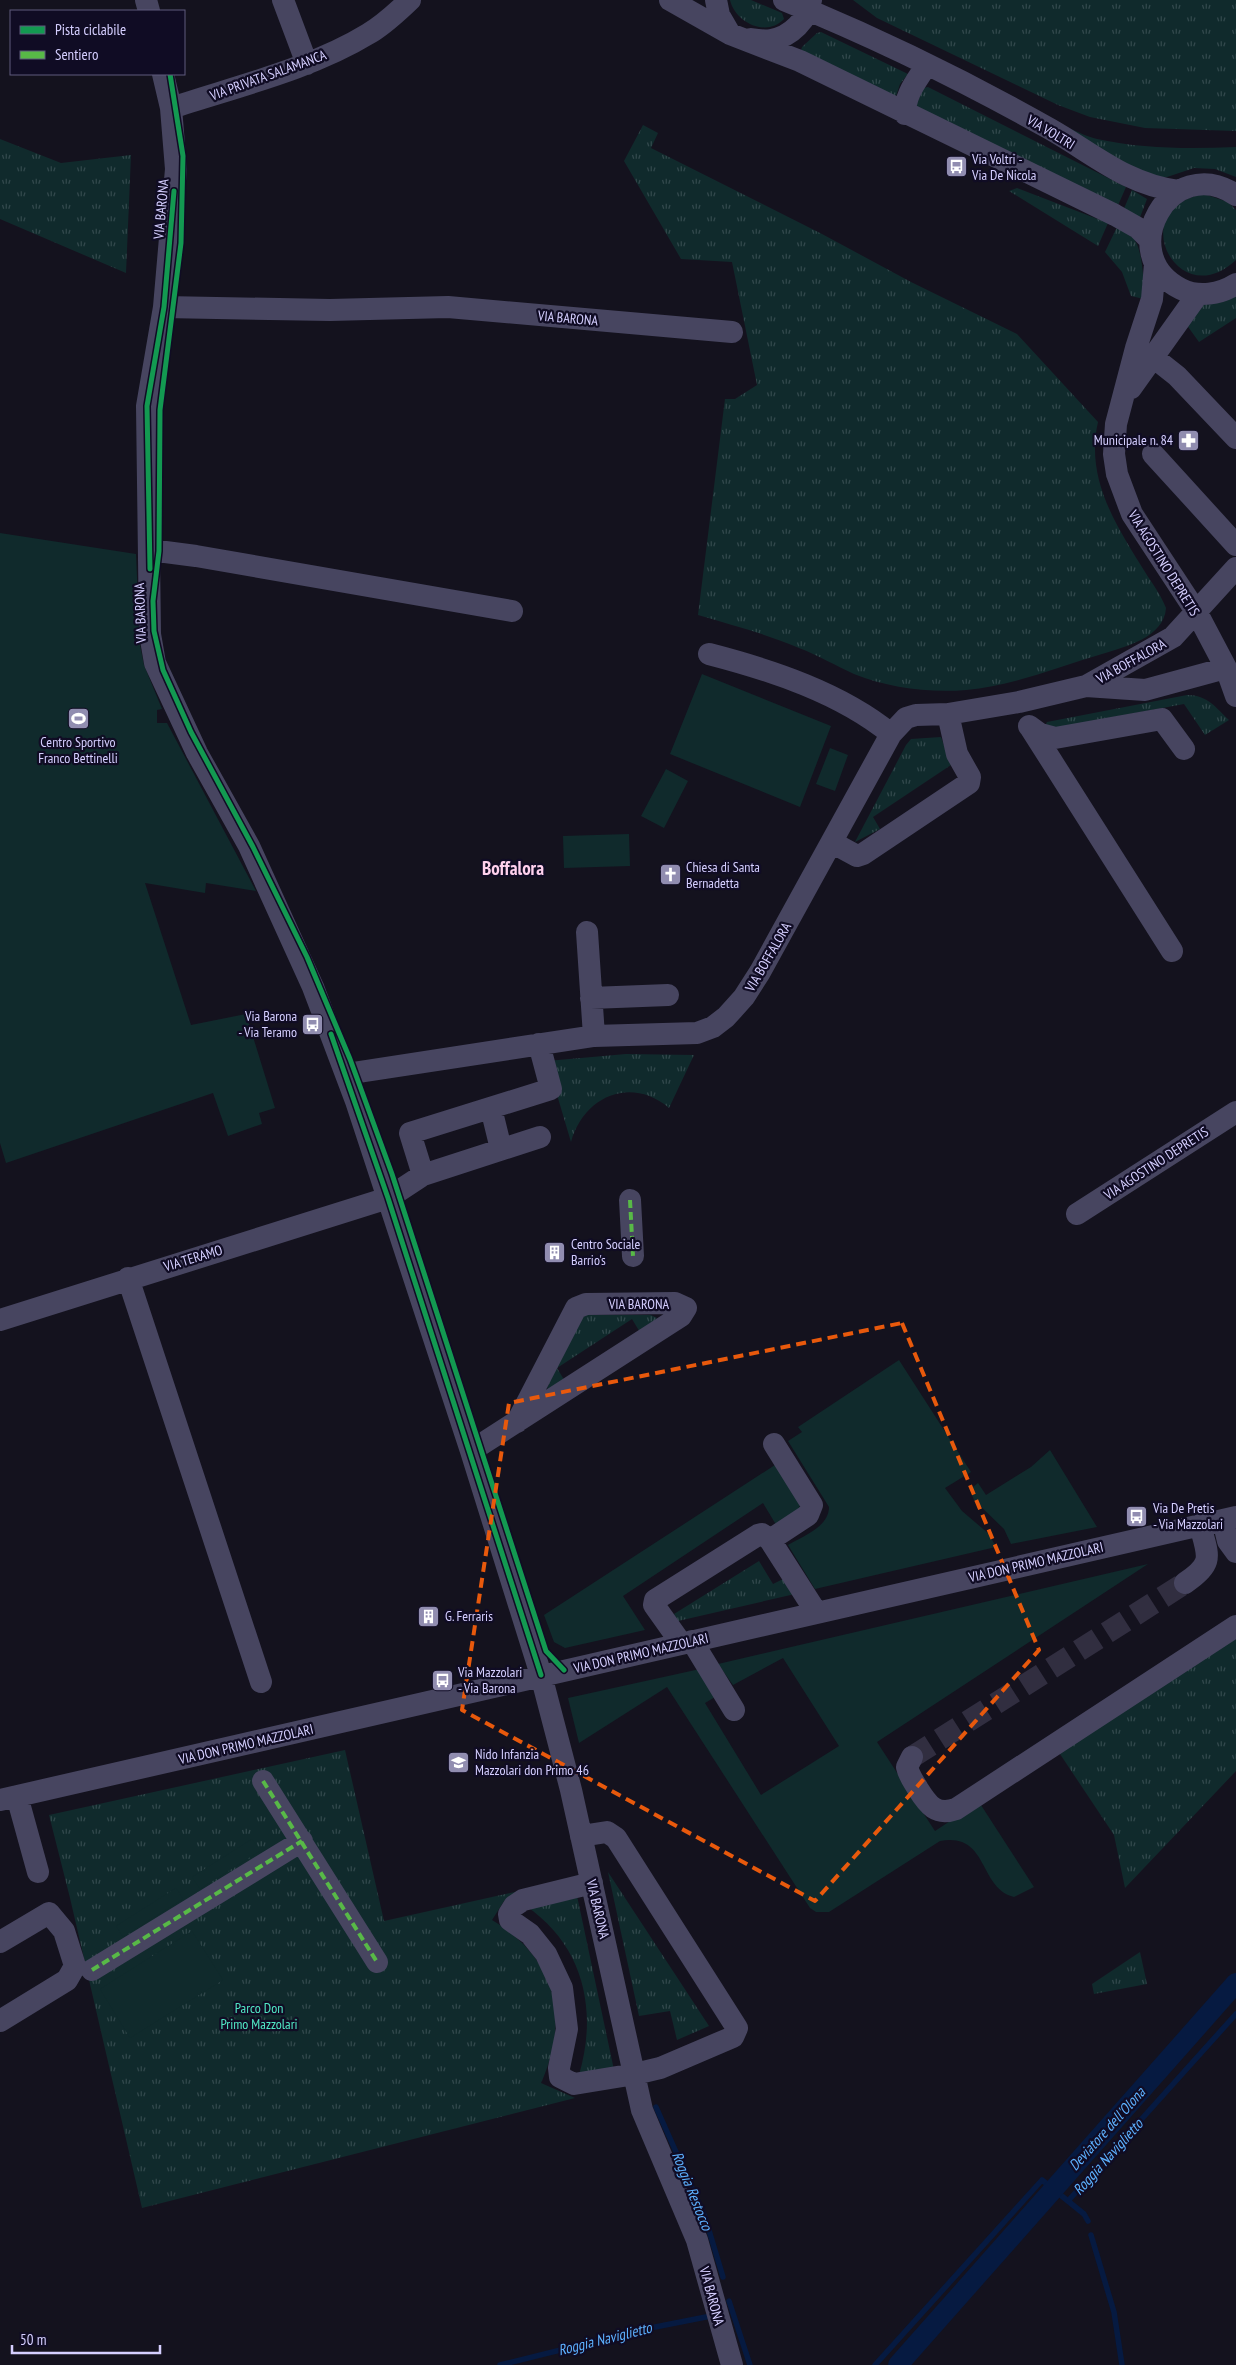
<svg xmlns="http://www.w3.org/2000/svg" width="1236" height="2365" viewBox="0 0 1236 2365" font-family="'PT Sans Narrow',sans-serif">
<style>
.grass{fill:url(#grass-tufts)}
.garden{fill:#102a2c}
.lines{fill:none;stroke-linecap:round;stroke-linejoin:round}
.stream{stroke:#061a41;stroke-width:5.5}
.canal{stroke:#061a41;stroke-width:20}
.minor-tunnel{stroke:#312e40;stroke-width:22;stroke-dasharray:22 11;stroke-linecap:butt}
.minor{stroke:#474560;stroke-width:22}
.quiet{stroke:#58b947;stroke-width:4;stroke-dasharray:8 4;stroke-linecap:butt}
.cycleway-casing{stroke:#100c24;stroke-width:8}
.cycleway{stroke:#139951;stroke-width:5}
.marked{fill:none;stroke:#e8590c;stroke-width:4;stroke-dasharray:10 6;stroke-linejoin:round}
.labels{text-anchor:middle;stroke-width:4.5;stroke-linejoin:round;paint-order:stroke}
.street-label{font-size:14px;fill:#d5cfff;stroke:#100c24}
.poi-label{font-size:14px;fill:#d5cfff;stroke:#100c24;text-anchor:start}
.park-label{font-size:14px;fill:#51e9c6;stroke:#100c24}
.water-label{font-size:15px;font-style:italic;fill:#5db1ff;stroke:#100c24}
.district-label{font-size:19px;font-weight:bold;fill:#ffd1ed;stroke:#100c24}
</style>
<defs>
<pattern id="grass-tufts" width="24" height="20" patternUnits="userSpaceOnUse" patternTransform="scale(1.25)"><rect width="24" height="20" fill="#102a2c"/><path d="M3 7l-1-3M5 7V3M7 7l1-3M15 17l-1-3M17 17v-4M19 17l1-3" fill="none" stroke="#32484c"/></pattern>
</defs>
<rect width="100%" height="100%" fill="#14121e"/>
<path class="grass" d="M730,0H751L782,13L784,19C766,38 735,22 730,0Z
M853,0H1236V131L1145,128L1090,117L1058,105L877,18Z
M821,32L908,74L900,84L895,99L801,50L802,47L817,33Z
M928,87L1126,187L1116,210L916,106L923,88Z
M643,125L658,133L651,148L822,234L911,282L1017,334L1098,422C1085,479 1116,525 1145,572C1152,583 1161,595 1166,608C1164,638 1124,647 1102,654C1058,667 1012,686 966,690C929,693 889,688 854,674C836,666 818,655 799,648C766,634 732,625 698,615L725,399H735L757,385L732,262L681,259L624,161Z
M1068,128C1077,131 1087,137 1097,139C1142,149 1190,149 1236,147V177L1215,169L1194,168L1167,177H1144Z
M0,139L61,163L131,155L126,273L0,219Z
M1017,188L1108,223L1098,246L1009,191Z
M1132,190L1147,199L1139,220L1122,213Z
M1204,194L1228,202L1236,210V260C1178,315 1123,208 1204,194Z
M1117,227C1122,231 1129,234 1133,238C1143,248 1144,285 1144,299L1131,296L1122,272L1105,252Z
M1236,292V318L1199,342L1186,324L1197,306Z
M1187,695C1208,695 1216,708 1229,720L1205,735L1184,704L1049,729L1045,726L1047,722Z
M941,737L951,765L873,817L880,829L855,842L906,745L911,739Z
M626,1054L694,1055L669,1108C631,1076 584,1096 571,1142L547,1061Z
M581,1315H651L657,1318L641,1334L632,1319L557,1368L566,1383L549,1390L547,1388Z
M759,1561L773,1584L785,1578L795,1594L678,1621L674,1614Z
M1236,1636V1771L1125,1888L1114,1835L1058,1751Z
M345,1750L384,1921L519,1891L504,1901L492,1920C555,1958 571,2016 541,2083L575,2098L142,2208L70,1898L49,1815Z
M608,1872L709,2026L677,2040L670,2011L639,2016Z
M576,1891L614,2070L579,2075C598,2010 584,1946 526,1906Z
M1140,1952L1147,1984L1094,1994L1092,1984Z"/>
<path class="garden" d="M0,533L136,554L140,645L144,665L162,709L157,710V723H167L256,891L206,883L205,893L145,883L191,1025L246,1014L275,1108L259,1113L262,1124L228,1136L213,1093L6,1163L0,1143Z
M702,674L831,726L800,807L670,754Z
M830,748L848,755L835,791L816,784Z
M666,769L688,781L664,828L641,816Z
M629,834L630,866L564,868L563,836Z
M899,1360L971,1472L945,1488L962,1511L989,1534L996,1547L815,1589L788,1545C803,1536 829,1527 829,1507L788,1441L802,1432L798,1427Z
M1050,1450L1097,1527L1011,1544L1004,1529L974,1500L972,1495L973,1487L978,1483L986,1495L1031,1467Z
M778,1463L800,1497L799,1515L778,1528L763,1503L623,1596L645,1630L565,1648L554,1642L544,1615Z
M1148,1564L877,1742L935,1831L979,1802L1034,1887L1014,1897C978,1888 989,1832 940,1841L829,1912H816L810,1908L667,1687L579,1743L568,1698L700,1669L715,1697L705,1703L761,1795L839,1746L783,1658L733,1685L718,1664Z
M252,1839L260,1851L200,1889L192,1877Z
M176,1888L183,1899L123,1937L116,1926Z
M192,1931L223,1980L130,2038L100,1989Z"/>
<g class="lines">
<path class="stream" d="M656,2107L705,2217L723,2277
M1068,2201L1236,2014
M1091,2235L1114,2312L1122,2365
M729,2301L750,2365
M500,2365L645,2329L711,2316
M875,2365L1042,2180L1084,2214L1088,2221"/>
<path class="canal" d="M898,2365L1236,1983"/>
<path class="minor-tunnel" d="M912,1757L1185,1583"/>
<path class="minor" d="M146,0L149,11
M283,0L307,64
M670,0L730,34L800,61L1115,215L1138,228L1150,240
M716,0L719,15L730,34
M784,0C875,37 965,81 1050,129C1094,154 1126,184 1178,191
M751,39C757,40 765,41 771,40C791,37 808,19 811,0
M163,74L171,108L176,169L164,307L147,406L150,634L155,663L197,753L249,846L313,987L356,1101L471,1451L541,1675L571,1790L642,2110L697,2240L732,2365
M171,108C234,87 311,69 368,34C384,25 397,12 410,0
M905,114C905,94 916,82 926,66
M1236,195C1170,151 1113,255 1181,289C1199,298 1220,294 1236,284
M1155,264L1152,299L1136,348L1116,424L1114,454L1117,474L1132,514L1197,613L1226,668L1236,696
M164,307L330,310L448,307L732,332
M1153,357L1177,376L1236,438
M1131,388L1198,294
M1153,454L1236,545
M150,550L196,556L512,611
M709,654C771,670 841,693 891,734
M1086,686L1145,690L1226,668
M1029,726L1040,734L1055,738L1162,719L1184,749
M1030,727L1172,951
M833,843L857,856L863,854L969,783L970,777L957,754L948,714
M587,932L594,1036
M591,998L668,995
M346,1074L594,1036L697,1033L713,1027L726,1017L744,997L760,972L891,734L906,718L916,715L948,714L1019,702L1086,686L1173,637L1236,568
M491,1108L501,1149
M423,1175L410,1133L551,1089L539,1044
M630,1200L633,1256
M1077,1214L1236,1112
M128,1278L261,1682
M0,1320L388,1198L423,1175L540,1137
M471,1451L681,1316L686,1308L675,1303L586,1304L576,1308L517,1422
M1223,1520L1228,1541L1236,1552
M770,1540L808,1515L812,1505L774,1444
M1185,1583C1215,1563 1208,1556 1200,1525
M692,1641L734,1710
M681,1643L654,1605L655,1600L758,1535L762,1534L770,1540L816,1612
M912,1757L907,1767C909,1776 914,1782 918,1789C928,1805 936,1816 956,1809L1236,1626
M263,1781L377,1962
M17,1796L38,1872
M0,1800L1236,1517
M581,1836L607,1832L616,1838L735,2025L737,2028L733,2037L660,2068L635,2074L574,2084L560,2077L559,2068L567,2029L562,1988L546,1954L530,1934L510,1920L509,1914L514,1906L523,1900L592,1883
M0,1942L49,1913L64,1931L75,1966L67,1980L0,2021
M92,1970L302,1841"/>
<path class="quiet" d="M630,1200L633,1256
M263,1781L377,1962
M92,1970L302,1841"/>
<defs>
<path id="cycleway" d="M170,74L183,156L181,243L160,410L159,551L153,601L154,631L163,670L191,732L253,847L307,957L350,1059L392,1174L546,1651L564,1670
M150,569L147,406L164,307L174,191
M331,1034L388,1198L541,1675"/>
</defs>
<use href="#cycleway" class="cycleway-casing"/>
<use href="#cycleway" class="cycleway"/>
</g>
<path class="marked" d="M902,1323L1039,1650L815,1901L462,1710L509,1403Z"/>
<defs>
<symbol id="bus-square" viewBox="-11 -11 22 22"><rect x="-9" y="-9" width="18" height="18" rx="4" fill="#918db0" stroke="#100c24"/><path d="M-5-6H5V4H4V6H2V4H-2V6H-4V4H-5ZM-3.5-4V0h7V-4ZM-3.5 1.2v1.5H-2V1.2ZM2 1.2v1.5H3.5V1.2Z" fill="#fff"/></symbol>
<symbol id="pharmacy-square" viewBox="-11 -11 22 22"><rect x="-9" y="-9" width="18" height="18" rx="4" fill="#918db0" stroke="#100c24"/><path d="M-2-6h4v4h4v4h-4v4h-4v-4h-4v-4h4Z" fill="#fff"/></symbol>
<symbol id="stadium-square" viewBox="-11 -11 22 22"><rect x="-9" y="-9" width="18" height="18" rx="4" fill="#918db0" stroke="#100c24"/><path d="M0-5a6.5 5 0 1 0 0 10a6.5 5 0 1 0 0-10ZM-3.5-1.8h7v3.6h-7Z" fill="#fff"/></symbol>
<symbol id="church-square" viewBox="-11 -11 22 22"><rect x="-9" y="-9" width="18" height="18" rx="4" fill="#918db0" stroke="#100c24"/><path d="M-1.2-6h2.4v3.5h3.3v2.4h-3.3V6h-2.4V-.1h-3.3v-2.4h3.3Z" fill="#fff"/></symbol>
<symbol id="building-square" viewBox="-11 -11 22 22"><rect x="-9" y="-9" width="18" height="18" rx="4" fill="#918db0" stroke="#100c24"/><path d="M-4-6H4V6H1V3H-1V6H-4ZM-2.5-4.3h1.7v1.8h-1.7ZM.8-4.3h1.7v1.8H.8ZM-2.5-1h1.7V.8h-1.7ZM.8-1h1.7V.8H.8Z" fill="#fff"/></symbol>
<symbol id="school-square" viewBox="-11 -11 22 22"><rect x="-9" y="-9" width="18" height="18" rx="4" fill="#918db0" stroke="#100c24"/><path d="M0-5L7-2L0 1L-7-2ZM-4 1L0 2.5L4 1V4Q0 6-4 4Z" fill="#fff"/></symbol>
</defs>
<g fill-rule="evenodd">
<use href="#bus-square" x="944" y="154" width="25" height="25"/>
<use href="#pharmacy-square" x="1176" y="428" width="25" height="25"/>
<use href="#stadium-square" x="66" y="706" width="25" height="25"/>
<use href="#church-square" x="658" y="862" width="25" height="25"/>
<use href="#bus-square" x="300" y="1012" width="25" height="25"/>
<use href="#building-square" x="542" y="1240" width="25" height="25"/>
<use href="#bus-square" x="1124" y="1504" width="25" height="25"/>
<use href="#building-square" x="416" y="1604" width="25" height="25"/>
<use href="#bus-square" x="430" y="1668" width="25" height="25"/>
<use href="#school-square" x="446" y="1750" width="25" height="25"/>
</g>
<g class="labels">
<g class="street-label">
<text transform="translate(268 75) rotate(-20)" y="5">VIA PRIVATA SALAMANCA</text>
<text transform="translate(1051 132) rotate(31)" y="5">VIA VOLTRI</text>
<text transform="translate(161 209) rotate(-85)" y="5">VIA BARONA</text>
<text transform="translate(568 318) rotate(5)" y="5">VIA BARONA</text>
<text transform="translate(1164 563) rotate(58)" y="5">VIA AGOSTINO DEPRETIS</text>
<text transform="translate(140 613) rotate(-92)" y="5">VIA BARONA</text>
<text transform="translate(1131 661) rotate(-29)" y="5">VIA BOFFALORA</text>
<text transform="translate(768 957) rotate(-60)" y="5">VIA BOFFALORA</text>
<text transform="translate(1156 1163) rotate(-33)" y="5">VIA AGOSTINO DEPRETIS</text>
<text transform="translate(193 1258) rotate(-17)" y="5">VIA TERAMO</text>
<text x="639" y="1309">VIA BARONA</text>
<text transform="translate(1036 1562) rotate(-13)" y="5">VIA DON PRIMO MAZZOLARI</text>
<text transform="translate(641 1653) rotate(-13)" y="5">VIA DON PRIMO MAZZOLARI</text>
<text transform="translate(246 1744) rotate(-13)" y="5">VIA DON PRIMO MAZZOLARI</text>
<text transform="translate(598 1909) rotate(77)" y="5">VIA BARONA</text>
<text transform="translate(712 2296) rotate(75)" y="5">VIA BARONA</text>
</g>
<g class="poi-label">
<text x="972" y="164">Via Voltri -<tspan x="972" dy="16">Via De Nicola</tspan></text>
<text x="1173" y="445" text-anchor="end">Municipale n. 84</text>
<text x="78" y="747" text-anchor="middle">Centro Sportivo<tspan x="78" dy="16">Franco Bettinelli</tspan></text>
<text x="686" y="872">Chiesa di Santa<tspan x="686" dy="16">Bernadetta</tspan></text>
<text x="297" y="1021" text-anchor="end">Via Barona<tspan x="297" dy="16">- Via Teramo</tspan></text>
<text x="571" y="1249">Centro Sociale<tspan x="571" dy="16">Barrio's</tspan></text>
<text x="1153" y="1513">Via De Pretis<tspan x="1153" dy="16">- Via Mazzolari</tspan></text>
<text x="445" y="1621">G. Ferraris</text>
<text x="458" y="1677">Via Mazzolari<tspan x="458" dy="16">- Via Barona</tspan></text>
<text x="475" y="1759">Nido Infanzia<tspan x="475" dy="16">Mazzolari don Primo 46</tspan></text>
</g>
<g class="park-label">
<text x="259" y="2013">Parco Don<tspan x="259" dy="16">Primo Mazzolari</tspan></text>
</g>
<g class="water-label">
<text transform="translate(1107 2129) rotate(-48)" y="5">Deviatore dell'Olona</text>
<text transform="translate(1108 2157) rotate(-48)" y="5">Roggia Naviglietto</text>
<text transform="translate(692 2191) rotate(68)" y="5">Roggia Restocco</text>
<text transform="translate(605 2339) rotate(-14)" y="5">Roggia Naviglietto</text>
</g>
<g class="district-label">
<text x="513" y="875">Boffalora</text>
</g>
</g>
<rect x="10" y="10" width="175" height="65" fill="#100c24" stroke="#5f5a7c"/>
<rect x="20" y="26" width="25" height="8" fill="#139951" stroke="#5f5a7c"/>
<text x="55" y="35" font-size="15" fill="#d5cfff">Pista ciclabile</text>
<rect x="20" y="51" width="25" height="8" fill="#58b947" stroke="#5f5a7c"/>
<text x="55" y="60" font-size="15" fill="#d5cfff">Sentiero</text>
<path d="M12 2345v8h148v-8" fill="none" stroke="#d5cfff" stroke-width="2.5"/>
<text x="20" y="2345" font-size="15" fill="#d5cfff" stroke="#100c24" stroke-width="4" paint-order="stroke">50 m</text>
</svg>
